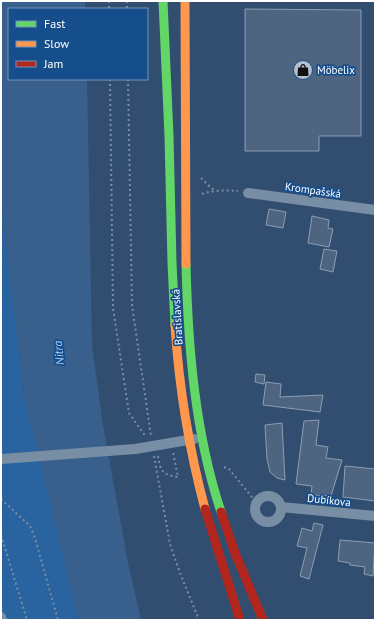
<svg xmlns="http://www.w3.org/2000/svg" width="376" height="621" viewBox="0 0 376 621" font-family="'PT Sans',sans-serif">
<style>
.green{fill:#2964a1}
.water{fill:#39608d}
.building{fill:#4d6580;stroke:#8c9eb3}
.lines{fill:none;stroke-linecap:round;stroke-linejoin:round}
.path{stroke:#788ea5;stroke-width:2;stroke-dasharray:2 3;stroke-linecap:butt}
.street{stroke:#788ea5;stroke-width:10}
.fast{stroke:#63d668;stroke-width:9}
.slow{stroke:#ff974d;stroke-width:9}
.jam{stroke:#b3261e;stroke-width:9}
.labels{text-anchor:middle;stroke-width:3.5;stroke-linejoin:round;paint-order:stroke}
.poi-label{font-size:11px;fill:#fff;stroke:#164d8b;text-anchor:start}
.street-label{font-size:11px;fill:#fff;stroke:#164d8b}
.water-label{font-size:12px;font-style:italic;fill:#aad0f6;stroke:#164d8b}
</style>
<rect width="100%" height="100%" fill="#314e70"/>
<path class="green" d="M1,203L25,401L79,620H1Z"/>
<path class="water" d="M1,1H85V9H9V79H87L92,346L103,425L128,563L141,620H79L25,401L1,203Z"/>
<path class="building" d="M245,9L361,10V136H319V151H245Z
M269,209L286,212L283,228L266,225Z
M312,216L329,220L328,228L333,229L329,247L308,243Z
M324,249L337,251L333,272L320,269Z
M256,374L265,375L264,384L255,382Z
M266,382L281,384L280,397L323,395L320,412L263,405Z
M319,420L316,445L328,447L326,458L342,460L331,496L311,495L312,486L296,484L304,421Z
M282,423L285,480L277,478L270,472L267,459L265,425Z
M345,466L375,469V501L343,497Z
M314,523L323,525L309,579L300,576L307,548L297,546L302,528L312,531Z
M340,540L375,543L373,576L364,574L365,567L350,565V563L338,561Z"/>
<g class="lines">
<path class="path" d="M109,1V9
M127,1V9
M110,79L113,308L129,413L146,437
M128,79L132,305L151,436
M201,178L211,188L215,190
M202,194C213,190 226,190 238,191
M154,456L170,544L180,573L199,620
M158,456C160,471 163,475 178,477L173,452
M224,467L229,469L256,502
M1,499L30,526L35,538L58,620
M1,535L27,620"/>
<path class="street" d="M248,193L375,210
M1,459L135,449L194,439
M255 509a13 13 0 1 1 26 0a13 13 0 1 1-26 0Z
M281,507L375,516
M1,617L2,620"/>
<path class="fast" d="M163,1L169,136L172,263L175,325
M186,264C188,348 195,433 221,512"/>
<path class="slow" d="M185,1L186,264
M175,325C179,388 189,449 205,509"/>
<path class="jam" d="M205,509L240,620
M221,512L235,553L263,620"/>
</g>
<defs>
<symbol id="shop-disc" viewBox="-11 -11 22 22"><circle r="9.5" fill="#b7c1cd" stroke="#164d8b"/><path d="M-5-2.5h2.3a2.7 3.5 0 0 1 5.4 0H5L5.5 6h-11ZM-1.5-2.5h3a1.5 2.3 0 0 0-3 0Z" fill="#111"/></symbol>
</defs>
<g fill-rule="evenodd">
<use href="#shop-disc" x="292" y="59" width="22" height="22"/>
</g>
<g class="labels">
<g class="poi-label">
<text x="317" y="74">Möbelix</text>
</g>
<g class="street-label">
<text transform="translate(313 190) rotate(8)" y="4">Krompašská</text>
<text transform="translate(177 317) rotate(-93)" y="4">Bratislavská</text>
<text transform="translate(329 500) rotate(6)" y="4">Dubíkova</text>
</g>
<g class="water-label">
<text transform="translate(59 353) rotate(-96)" y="4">Nitra</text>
</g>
</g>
<rect width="376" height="621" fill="none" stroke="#ffffff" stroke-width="4"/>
<rect x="8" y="8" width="140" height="72" fill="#164d8b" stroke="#7394b9"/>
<rect x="16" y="21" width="20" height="6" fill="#63d668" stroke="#7394b9"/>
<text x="44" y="28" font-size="12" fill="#ffffff">Fast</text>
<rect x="16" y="41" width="20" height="6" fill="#ff974d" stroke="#7394b9"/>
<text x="44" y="48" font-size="12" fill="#ffffff">Slow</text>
<rect x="16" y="61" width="20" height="6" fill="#b3261e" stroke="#7394b9"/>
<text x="44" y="68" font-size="12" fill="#ffffff">Jam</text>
</svg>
